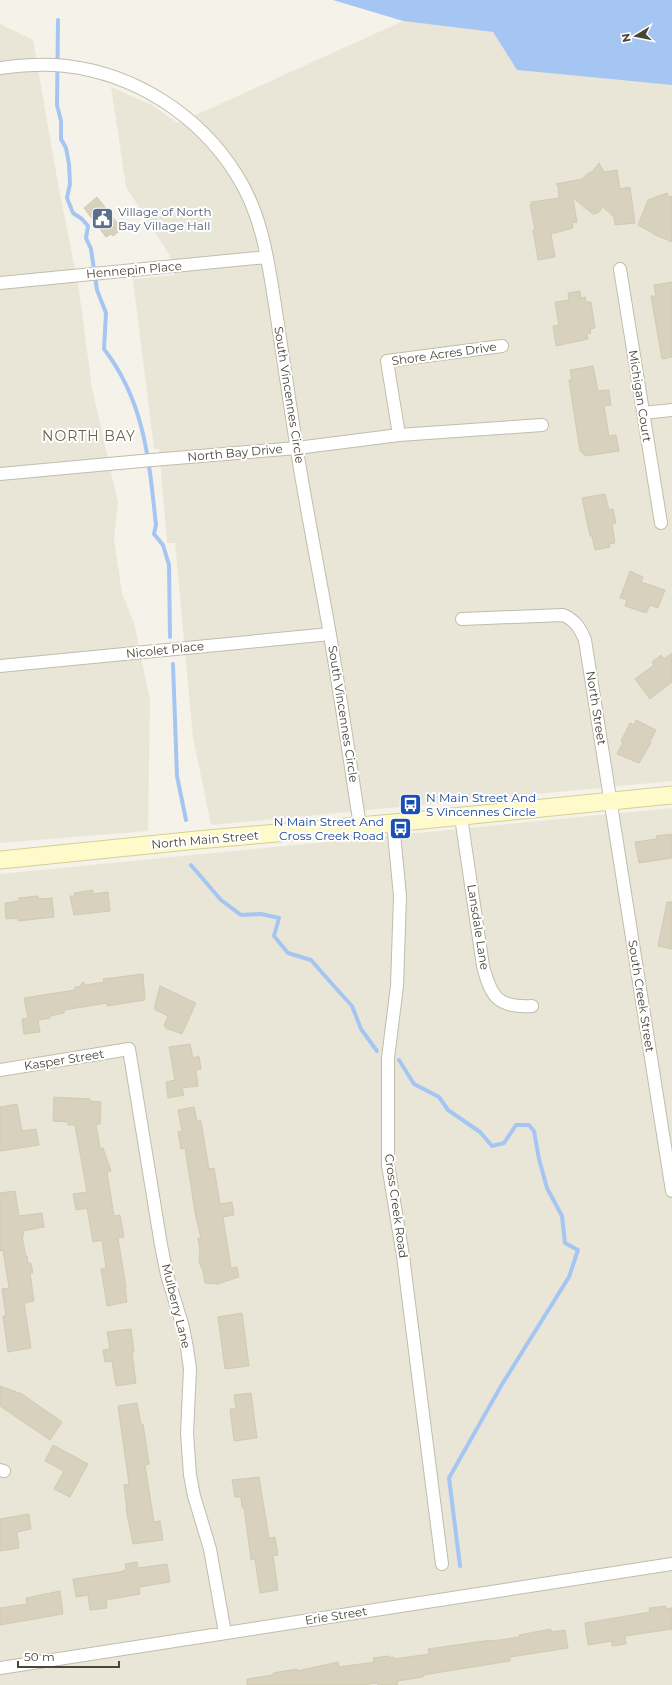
<svg xmlns="http://www.w3.org/2000/svg" width="672" height="1685" viewBox="0 0 672 1685" font-family="Montserrat,sans-serif">
<style>
.residential{fill:#e9e6d7}
.water{fill:#a5c6f2}
.lines{fill:none;stroke-linecap:round;stroke-linejoin:round}
.stream{stroke:#a5c6f2;stroke-width:4}
.building{fill:#d7d1be;stroke:#d2cab1}
.street-casing{stroke:#c1bdab;stroke-width:14}
.secondary-casing{stroke:#d5cf98;stroke-width:19}
.street{stroke:#fff;stroke-width:12}
.secondary{stroke:#fffac9;stroke-width:17}
.labels{text-anchor:middle;stroke-width:4;stroke-linejoin:round;paint-order:stroke}
.service-label{font-size:12px;fill:#4e5e75;stroke:#fff;text-anchor:start}
.street-label{font-size:12px;fill:#494537;stroke:#fff}
.transit-label{font-size:12px;fill:#164399;stroke:#fff;text-anchor:start}
.quarter-label{font-size:14px;letter-spacing:1px;fill:#6c644e;stroke:#fff}
</style>
<rect width="100%" height="100%" fill="#f5f3e9"/>
<path class="residential" d="M403,21L493,32L517,70L672,85V781L211,825L193,738L175,543H167L159,449H154L133,279L174,275L170,256L126,187L111,87L150,104L178,123Z
M0,24L33,40L57,178L79,290L92,388L118,503L114,539L122,593L134,623L150,700L148,831L0,843Z
M672,808V1685H0V874Z"/>
<path class="water" d="M333,0H672V85L517,70L493,32L403,21Z"/>
<g class="lines">
<path class="stream" d="M58,20L57,105L61,121V139L66,148L69,164L70,184L67,198L73,213L82,219L88,226L86,238L91,249L97,290L106,313L104,349C145,402 149,461 156,525L154,534L163,545L169,565L170,637
M173,664L177,776L186,820
M191,865L221,900L241,915L261,914L279,918L274,936L288,953L311,960L333,985L352,1006L361,1029L377,1051
M399,1060L414,1084L439,1097L448,1110L480,1132L492,1146L504,1143L516,1125H529L534,1131L539,1159L547,1188L562,1216L565,1243L578,1250L569,1277L501,1386L449,1478L460,1566"/>
</g>
<path class="building" d="M599,163L604,172L617,170L620,189L630,187L635,223L615,225L614,217L603,207L598,213L593,214L573,198L577,222L572,223L573,228L551,234L555,257L538,260L533,230H535L530,205H532L531,202L559,198L558,186L556,184L582,179L588,173L592,172Z
M667,193L669,197L672,196V242L653,234V233L638,225L648,200Z
M97,197L122,229L113,236L111,234L106,237L84,208Z
M672,282V357L662,359L651,296H656L654,285Z
M580,291L581,298L585,297L586,302H591L595,328L590,329L591,333L587,334L588,339L556,346L553,326L559,325L555,302L569,300L568,293Z
M593,366L598,391L609,390V392L611,405L604,406L609,436L616,435L619,451L586,456L580,451L569,380H572L570,370Z
M605,494L609,510L613,509L616,523L612,524L615,543L609,544L610,547L595,550L592,536H590L582,498Z
M630,571L643,577L641,582L665,590L658,608L650,605L646,613L625,606L627,600L620,598Z
M672,653V682L650,699L635,679L654,665L652,662L661,655L664,659Z
M636,720L656,730L650,742L651,743L639,763L617,754L623,742L621,741L630,723L634,725Z
M672,834V858L639,863L635,842L657,839L656,836Z
M93,890V894L108,892L110,911L74,915L70,896H75L74,893Z
M38,896V899L52,898L54,917L18,921V918L6,919L5,903L19,901V898Z
M667,902H672V949L658,946Z
M143,974L145,1000L107,1006V1003L64,1010V1013L50,1016V1018L38,1020L40,1032L24,1034L22,1019L28,1018L24,998L75,990V987H79L83,982L86,985L104,982L103,979Z
M160,986L196,1003L182,1034L166,1028L164,1025L168,1016L154,1009Z
M190,1044L193,1058L199,1056L201,1069L196,1070L198,1086L182,1088L184,1095L168,1098L166,1082L175,1080L169,1047Z
M54,1097L90,1099V1101L101,1102L100,1124H96L100,1148H103L111,1171L107,1172L114,1216L120,1215L124,1237L118,1238L126,1287L125,1288L127,1302L107,1306L101,1269L106,1268L102,1240L93,1242L87,1208L76,1210L73,1194L87,1192L75,1125H68V1122L53,1121Z
M17,1104L22,1131L36,1129L39,1145L0,1151V1107Z
M194,1107L197,1121L200,1120L201,1122L209,1169L214,1168L220,1204L232,1202L234,1215L223,1217L231,1268L237,1267L239,1277L218,1284L205,1283L203,1271L199,1262L200,1251L198,1238H201L196,1218L185,1148L181,1149L178,1132L182,1131L178,1110Z
M15,1191L19,1216L42,1213L44,1227L23,1231L24,1236H22L26,1257L27,1256L28,1263H31L33,1273H30L34,1301L24,1303L31,1348L8,1352L3,1316H6L2,1289L9,1288L3,1250L0,1251V1193Z
M242,1313L249,1366L225,1369L218,1317Z
M131,1329L134,1352H132L136,1383L116,1386L112,1361L105,1362L103,1350L110,1349L107,1332Z
M0,1386L22,1394L62,1422L50,1440L0,1406Z
M251,1393L257,1438L234,1441L230,1409H236L234,1395Z
M137,1403L141,1424H143L149,1464L145,1465L154,1522L160,1521L163,1540L133,1544L126,1509H127L124,1485L129,1484L118,1406Z
M53,1445L88,1464L70,1497L54,1489L64,1471L45,1461Z
M259,1477L269,1538L275,1537L278,1555L273,1556L278,1590L260,1593L255,1559L251,1560L244,1508H242L241,1497H235L232,1480Z
M29,1514L31,1529L17,1532L19,1548L0,1551V1519Z
M137,1562L138,1568L167,1564L170,1582L139,1587L140,1594L106,1600L107,1608L90,1610L88,1595L76,1597L73,1579L120,1572L126,1570L125,1564Z
M60,1591L63,1614L0,1625V1608L27,1604L26,1598Z
M666,1606V1609L672,1608V1629L625,1636L626,1644L612,1646V1641L588,1645L585,1623L650,1612L649,1608Z
M551,1629V1632L565,1630L568,1648L510,1657V1661L423,1675V1677L397,1681L398,1685H378L377,1683L362,1685H247V1679L273,1675V1673L297,1669V1671L338,1662L339,1667L374,1662L373,1658L390,1656V1658L394,1657L395,1659L429,1654L428,1649L491,1640L492,1641L520,1637L519,1635Z"/>
<g class="lines">
<defs>
<path id="street" d="M0,68C22,65 44,63 66,66C135,74 199,115 236,174C264,217 269,268 277,318C283,360 290,402 296,444C306,508 319,571 330,635C341,699 350,762 360,826
M620,269L661,523
M0,283L267,257
M643,413L672,410
M399,435L387,361L502,346
M0,474L152,460L297,448L399,435L542,425
M462,619L563,615C575,620 580,628 585,640L672,1191
M0,666L330,634
M461,817L483,966C491,997 498,1008 532,1006
M393,823L400,896L397,986L388,1058V1165L403,1256L442,1564
M0,1070L129,1049L161,1245L167,1275L183,1327L187,1348L190,1369L187,1433L190,1475L194,1496L210,1549L225,1633
M0,1470L4,1471
M0,1668L672,1564"/>
<path id="secondary" d="M0,860L197,840L393,823L672,795"/>
</defs>
<use href="#street" class="street-casing"/>
<use href="#secondary" class="secondary-casing"/>
<use href="#street" class="street"/>
<use href="#secondary" class="secondary"/>
</g>
<defs>
<symbol id="civic-square" viewBox="-11 -11 22 22"><rect x="-9" y="-9" width="18" height="18" rx="4" fill="#5c6f8a" stroke="#fff"/><path d="M-.6-6.5H3V-4.5H.6V-3L4-1V1h2V6H-6V1h2V-1L-.6-3ZM-1.2 2.5V6h2.4V2.5Z" fill="#fff"/></symbol>
<symbol id="bus-square" viewBox="-11 -11 22 22"><rect x="-9" y="-9" width="18" height="18" rx="4" fill="#1a4fb4" stroke="#fff"/><path d="M-5-6H5V4H4V6H2V4H-2V6H-4V4H-5ZM-3.5-4V0h7V-4ZM-3.5 1.2v1.5H-2V1.2ZM2 1.2v1.5H3.5V1.2Z" fill="#fff"/></symbol>
</defs>
<g fill-rule="evenodd">
<use href="#civic-square" x="90" y="206" width="25" height="25"/>
<use href="#bus-square" x="398" y="792" width="25" height="25"/>
<use href="#bus-square" x="388" y="816" width="25" height="25"/>
</g>
<g class="labels">
<g class="service-label">
<text x="118" y="216">Village of North<tspan x="118" dy="14">Bay Village Hall</tspan></text>
</g>
<g class="street-label">
<text transform="translate(134 270) rotate(-5)" y="4">Hennepin Place</text>
<text transform="translate(444 354) rotate(-8)" y="4">Shore Acres Drive</text>
<text transform="translate(289 395) rotate(81)" y="4">South Vincennes Circle</text>
<text transform="translate(640 396) rotate(81)" y="4">Michigan Court</text>
<text transform="translate(235 453) rotate(-5)" y="4">North Bay Drive</text>
<text transform="translate(165 650) rotate(-6)" y="4">Nicolet Place</text>
<text transform="translate(596 708) rotate(81)" y="4">North Street</text>
<text transform="translate(343 714) rotate(81)" y="4">South Vincennes Circle</text>
<text transform="translate(205 840) rotate(-5)" y="4">North Main Street</text>
<text transform="translate(478 927) rotate(81)" y="4">Lansdale Lane</text>
<text transform="translate(641 996) rotate(81)" y="4">South Creek Street</text>
<text transform="translate(64 1060) rotate(-9)" y="4">Kasper Street</text>
<text transform="translate(396 1206) rotate(82)" y="4">Cross Creek Road</text>
<text transform="translate(176 1306) rotate(76)" y="4">Mulberry Lane</text>
<text transform="translate(336 1616) rotate(-9)" y="4">Erie Street</text>
</g>
<g class="transit-label">
<text x="426" y="802">N Main Street And<tspan x="426" dy="14">S Vincennes Circle</tspan></text>
<text x="384" y="826" text-anchor="end">N Main Street And<tspan x="384" dy="14">Cross Creek Road</tspan></text>
</g>
<g class="quarter-label">
<text x="89" y="441">NORTH BAY</text>
</g>
</g>
<g transform="translate(636 36) rotate(260)" stroke="#ffffff" stroke-width="3" paint-order="stroke">
<path d="M0-3L7 15L0 10L-7 15Z" fill="#494537"/>
<text y="-6" font-size="11" font-weight="bold" text-anchor="middle" fill="#494537">N</text>
</g>
<path d="M18 1661v6h101v-6" fill="none" stroke="#494537" stroke-width="2"/>
<text x="24" y="1661" font-size="12" fill="#494537" stroke="#ffffff" stroke-width="3" paint-order="stroke">50 m</text>
</svg>
